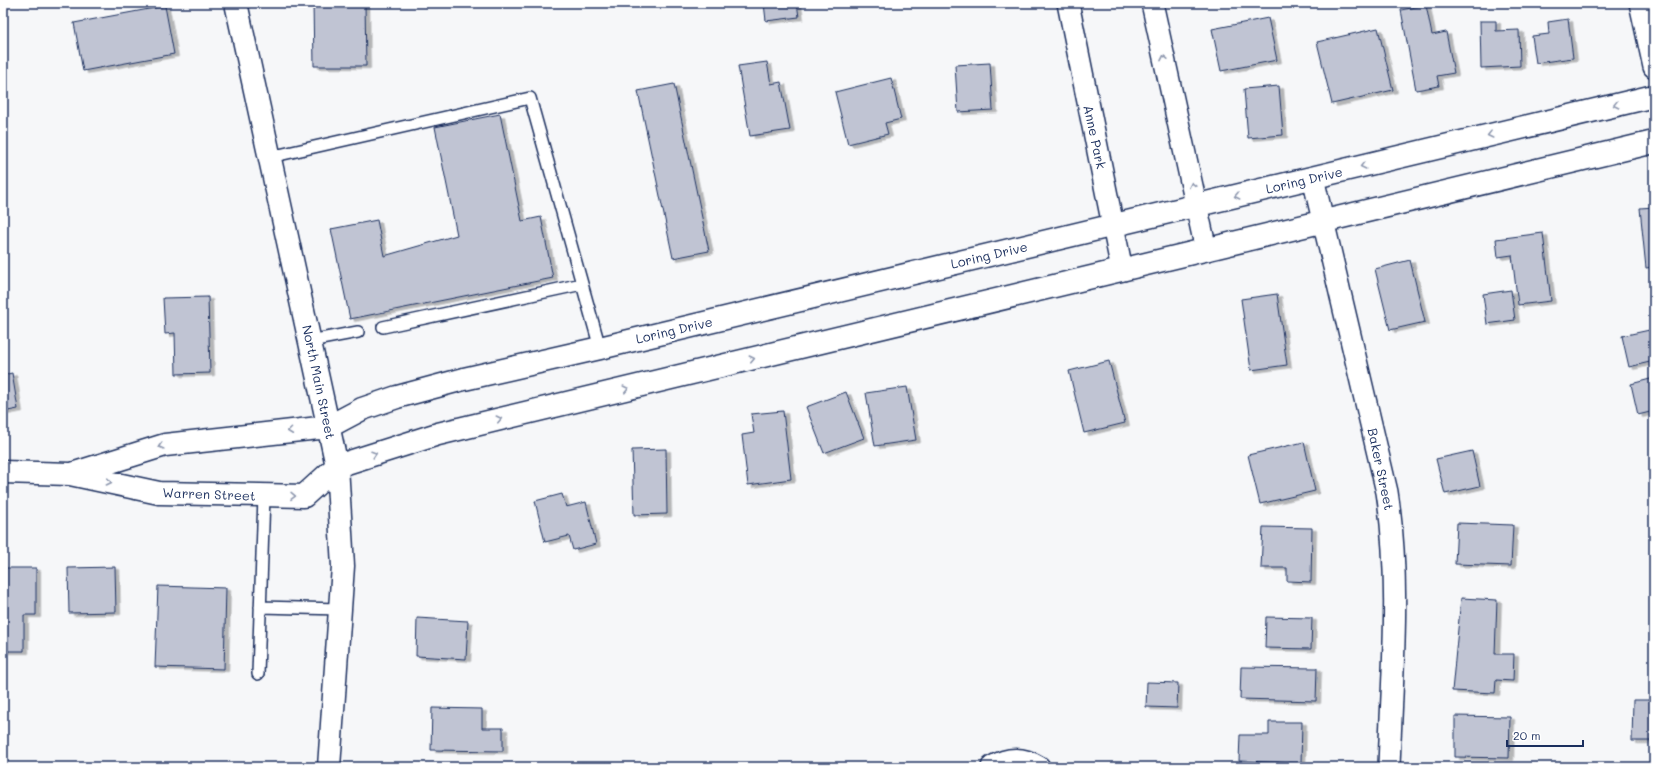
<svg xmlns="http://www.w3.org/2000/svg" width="1657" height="770" viewBox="0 0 1657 770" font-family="Mali,sans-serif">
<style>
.building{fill:#c0c4d3;stroke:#1b2f5e;filter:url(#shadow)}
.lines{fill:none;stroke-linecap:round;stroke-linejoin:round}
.lane-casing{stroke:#1b2f5e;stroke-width:14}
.street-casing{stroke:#1b2f5e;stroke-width:24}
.secondary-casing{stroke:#1b2f5e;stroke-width:25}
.lane{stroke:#fff;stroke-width:11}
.street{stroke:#fff;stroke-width:21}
.secondary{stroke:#fff;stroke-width:22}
.oneway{stroke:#8d97ae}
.labels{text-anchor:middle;stroke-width:4;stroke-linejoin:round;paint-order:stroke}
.street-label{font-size:13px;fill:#1b2f5e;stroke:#fff}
</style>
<defs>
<filter id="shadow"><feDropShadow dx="4.5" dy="2.5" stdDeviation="0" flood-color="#0004"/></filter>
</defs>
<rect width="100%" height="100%" fill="#f6f7f9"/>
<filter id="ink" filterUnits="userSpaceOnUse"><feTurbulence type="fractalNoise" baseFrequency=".025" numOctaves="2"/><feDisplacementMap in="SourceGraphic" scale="8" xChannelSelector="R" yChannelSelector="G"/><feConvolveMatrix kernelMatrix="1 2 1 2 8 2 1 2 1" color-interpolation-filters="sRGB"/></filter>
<g filter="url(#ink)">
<path class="building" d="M313,3H365L366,66H314Z
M764,3H797L799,17L766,21Z
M1426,5L1432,35L1446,32L1454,73L1437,76L1439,86L1416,90L1401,10Z
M165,6L174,54L83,71L74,23Z
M1268,18L1277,60L1221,71L1212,29Z
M1568,19L1573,58L1536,63L1532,36L1549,34L1548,22Z
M1480,21H1496V31L1519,30L1520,66L1481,68Z
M1378,28L1393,90L1332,104L1317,42Z
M767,62L771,84L781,82L790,130L750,136L738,66Z
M990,63L993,110L958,112L955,65Z
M891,78L901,119L885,123L888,134L848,144L835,92Z
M674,84L709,251L673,258L638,91Z
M1279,86L1283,135L1248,138L1244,89Z
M500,114L522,221L541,217L553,278L350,319L331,229L377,220L384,256L457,235L435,127Z
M1654,207V267L1646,268L1640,208Z
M1543,233L1551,301L1518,305L1512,255L1498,257L1496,239Z
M1410,260L1425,322L1390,330L1375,269Z
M1511,290L1515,320L1487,324L1483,294Z
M1277,294L1287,365L1251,370L1241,299Z
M208,297L210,373L176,374L175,333L165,334L163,298Z
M1654,329V361L1629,367L1622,336Z
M1109,361L1125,423L1084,433L1069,371Z
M12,373L18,409L3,412V375Z
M1654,378V411L1638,415L1631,384Z
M907,387L916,440L875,446L866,393Z
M846,392L864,438L824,453L806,407Z
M783,411L791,479L748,485L742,435L754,433L751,414Z
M1304,442L1315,491L1260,504L1248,455Z
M666,449L667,514L634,515L632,450Z
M1472,451L1480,486L1445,494L1436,459Z
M562,494L566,507L586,502L596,544L573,550L569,536L545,542L535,501Z
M1457,523L1513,525L1511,566L1455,564Z
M1263,527L1312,528L1311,582L1287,581V568H1261Z
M115,567L116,612L69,613L68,568Z
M3,568H36V615H24V651H3Z
M158,586L226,588L224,669L155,667Z
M1461,598L1497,600L1495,654H1514L1513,681L1496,680L1495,693L1452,691Z
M1266,617L1312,618L1311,649L1265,648Z
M417,618L468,621L466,659L416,656Z
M1241,667L1317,668L1316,701L1240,699Z
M1653,667H1654V690H1653Z
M1147,682L1178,683L1177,708L1146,707Z
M1633,700H1654V741H1632Z
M432,708L482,709V728H503V751L431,750Z
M1455,716L1510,717L1509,758L1455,757Z
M1269,722H1302L1301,763L1239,761L1240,735H1269Z"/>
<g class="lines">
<defs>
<path id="lane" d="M270,157L530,98L600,348
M383,327L582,284
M310,341L358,332
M260,607L340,609
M258,674L264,496"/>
<path id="street" d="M1068,3L1122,270
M1152,3L1206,250
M1640,3L1654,67
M1313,178L1387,492C1401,582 1392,676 1389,767
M992,767C1008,757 1023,757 1039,767"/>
<path id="secondary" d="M236,3L337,466L343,566L329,767
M3,472L70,474L159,493L304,496L337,466L438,434L1654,142
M72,474L165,445L328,427L362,409L397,397L464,379L600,348L1654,96"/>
</defs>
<use href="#lane" class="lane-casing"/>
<use href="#street" class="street-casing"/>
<use href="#secondary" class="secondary-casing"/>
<use href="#lane" class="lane"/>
<use href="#street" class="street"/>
<use href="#secondary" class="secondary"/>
</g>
<defs><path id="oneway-chevron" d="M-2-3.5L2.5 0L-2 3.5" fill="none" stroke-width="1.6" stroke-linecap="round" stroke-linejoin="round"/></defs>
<g class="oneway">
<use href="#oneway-chevron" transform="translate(1164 58) rotate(-102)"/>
<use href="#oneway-chevron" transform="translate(1616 105) rotate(166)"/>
<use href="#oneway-chevron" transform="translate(1490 135) rotate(166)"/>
<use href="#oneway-chevron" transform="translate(1363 166) rotate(166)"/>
<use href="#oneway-chevron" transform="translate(1192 185) rotate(-102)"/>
<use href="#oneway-chevron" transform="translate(1237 196) rotate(167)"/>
<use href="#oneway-chevron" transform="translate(752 359) rotate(-13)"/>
<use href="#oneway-chevron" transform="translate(626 389) rotate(-13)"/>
<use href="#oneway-chevron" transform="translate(499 419) rotate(-13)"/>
<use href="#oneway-chevron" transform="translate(290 431) rotate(173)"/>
<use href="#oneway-chevron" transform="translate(161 446) rotate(165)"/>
<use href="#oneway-chevron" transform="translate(374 454) rotate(-18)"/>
<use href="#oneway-chevron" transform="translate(109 482) rotate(12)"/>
<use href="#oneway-chevron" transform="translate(293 496) rotate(1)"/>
</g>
</g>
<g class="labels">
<g class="street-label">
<text transform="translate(1095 137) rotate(78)" y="5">Anne Park</text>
<text transform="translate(1304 180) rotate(-13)" y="5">Loring Drive</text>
<text transform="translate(989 255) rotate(-13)" y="5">Loring Drive</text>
<text transform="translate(674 330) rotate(-13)" y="5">Loring Drive</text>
<text transform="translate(319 382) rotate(78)" y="5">North Main Street</text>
<text transform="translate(1381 469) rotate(78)" y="5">Baker Street</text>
<text transform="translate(209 494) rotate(2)" y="5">Warren Street</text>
</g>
</g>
<rect width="1657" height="770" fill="none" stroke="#fff" stroke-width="16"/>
<rect x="8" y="8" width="1641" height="754" fill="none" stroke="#1b2f5e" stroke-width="1.5" filter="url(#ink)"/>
<path d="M1507 740v6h76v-6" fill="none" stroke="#1b2f5e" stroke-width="2"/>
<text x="1513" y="740" font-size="12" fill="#1b2f5e" stroke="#ffffff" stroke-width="3" paint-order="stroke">20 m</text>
</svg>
